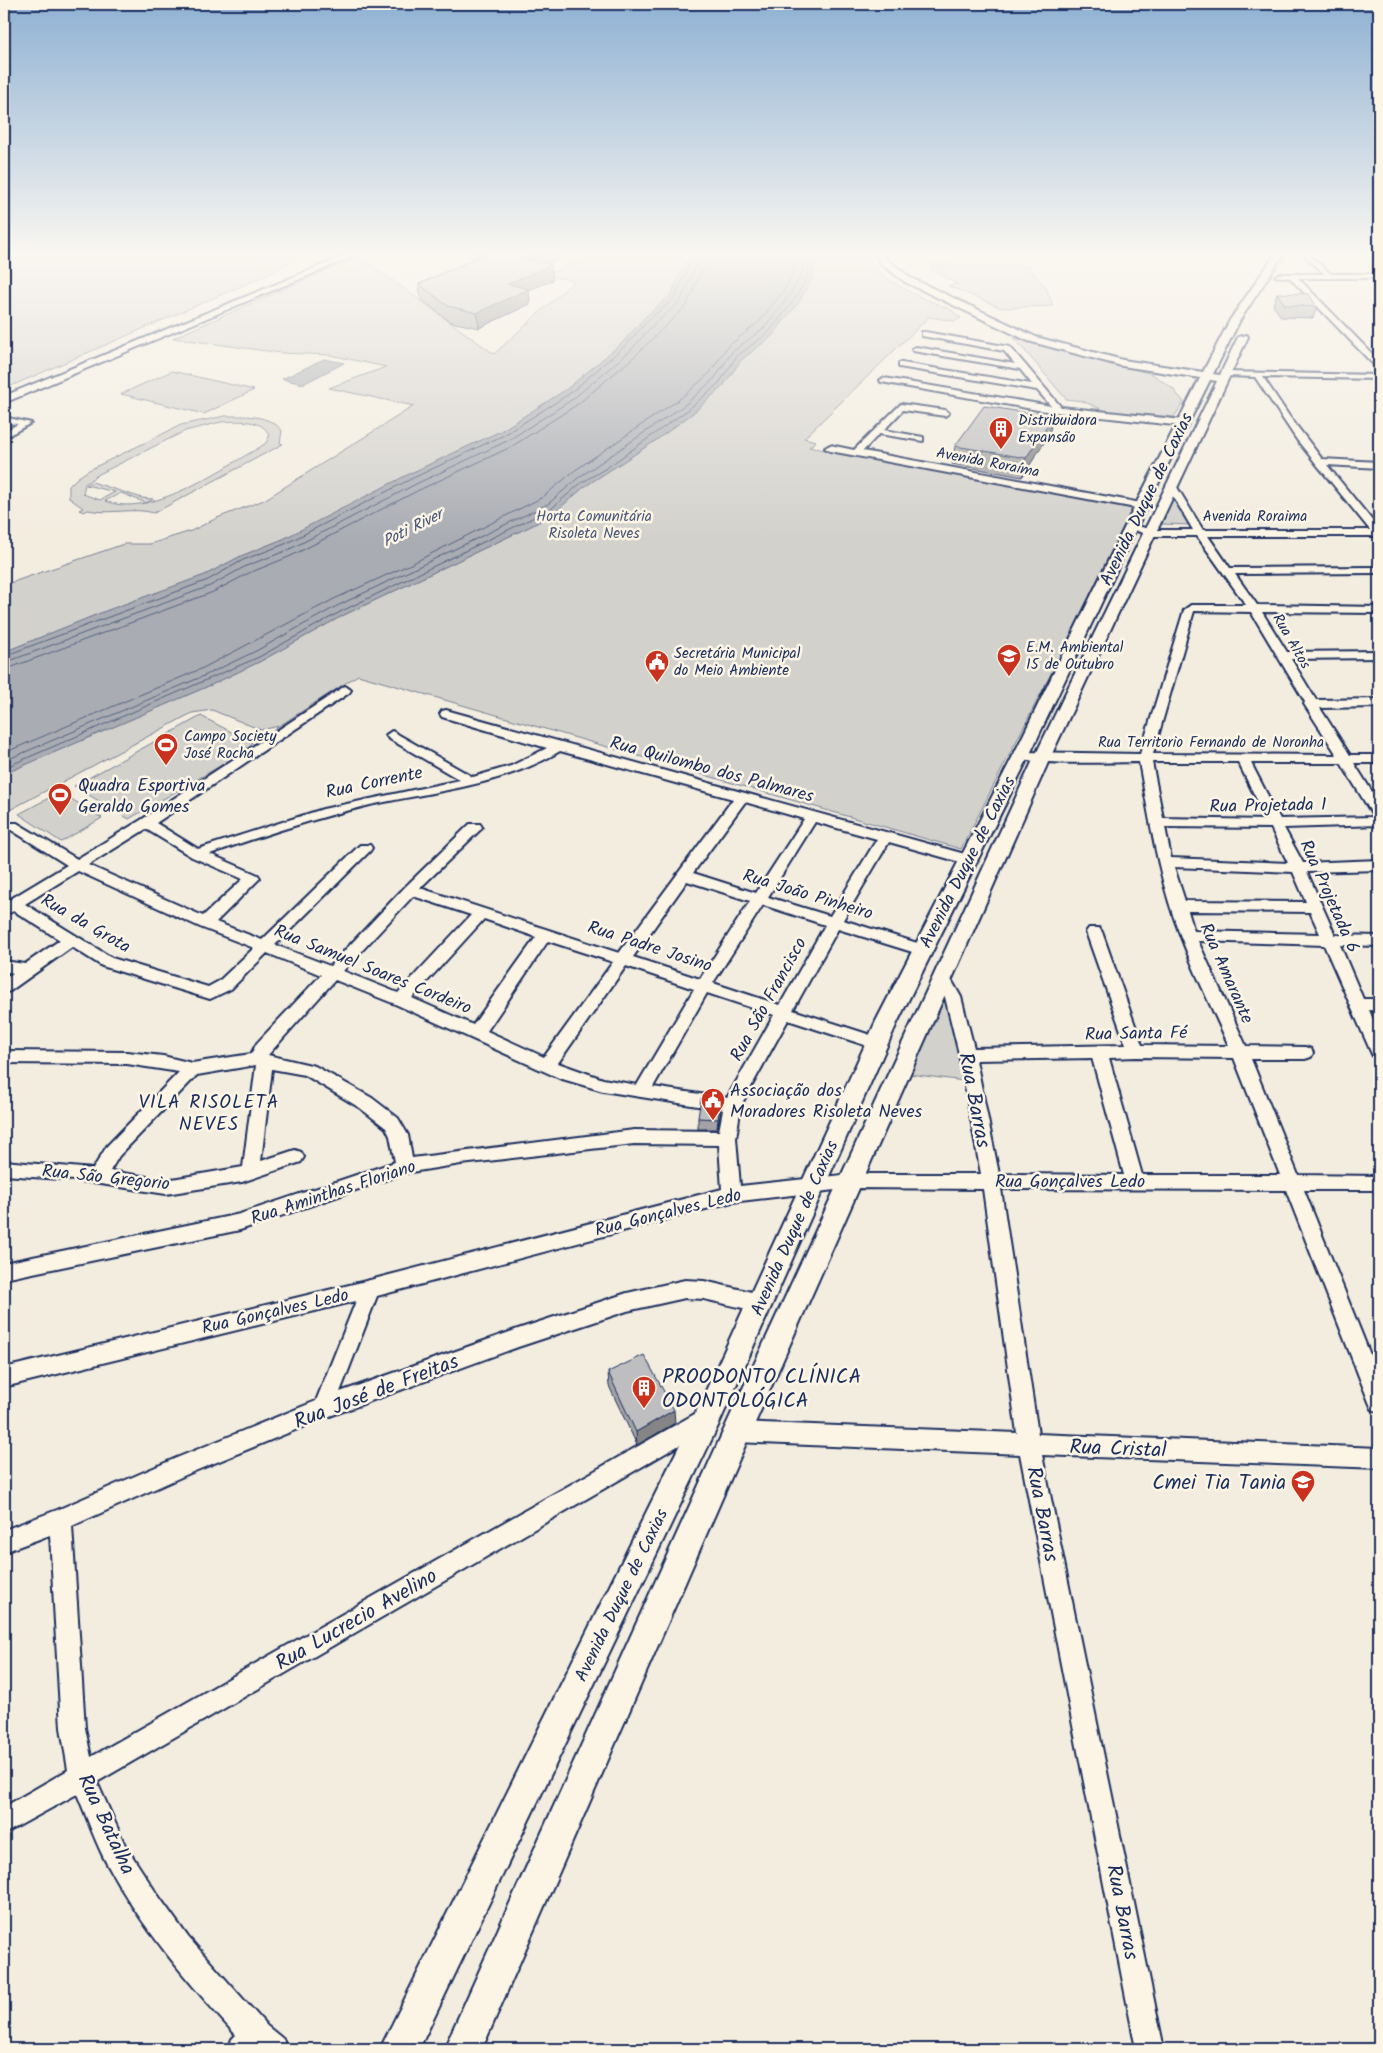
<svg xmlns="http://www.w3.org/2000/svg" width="1383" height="2053" viewBox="0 0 1383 2053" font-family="Kalam,sans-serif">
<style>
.green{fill:#d3d1cc;stroke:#778095;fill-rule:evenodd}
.water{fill:#a9acb3;stroke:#707a91}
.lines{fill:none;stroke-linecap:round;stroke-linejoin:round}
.shore{stroke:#546180;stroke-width:1}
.minor-casing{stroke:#1b2f5e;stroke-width:4}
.major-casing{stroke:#1b2f5e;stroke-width:4}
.minor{fill:#fcf5e5;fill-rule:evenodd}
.major{fill:#fcf5e5;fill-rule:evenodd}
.wall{fill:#a3a3a5;stroke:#1b2f5e}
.shaded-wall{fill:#858586;stroke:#1b2f5e}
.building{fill:#bebec0;stroke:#1b2f5e}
.labels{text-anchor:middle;stroke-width:5;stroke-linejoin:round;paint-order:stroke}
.far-poi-label{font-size:15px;fill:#1b2f5e;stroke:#fcf5e5;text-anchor:start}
.far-street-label{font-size:15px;fill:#1b2f5e;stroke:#fcf5e5}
.far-park-label{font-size:15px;fill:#49587a;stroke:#fcf5e5}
.far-water-label{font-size:16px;font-style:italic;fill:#465478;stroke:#fcf5e5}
.street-label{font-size:18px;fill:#1b2f5e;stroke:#fcf5e5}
.poi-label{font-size:18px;fill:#1b2f5e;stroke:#fcf5e5;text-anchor:start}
.neighbourhood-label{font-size:19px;letter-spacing:1px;fill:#1b2f5e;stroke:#fcf5e5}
.near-street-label{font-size:21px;fill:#1b2f5e;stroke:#fcf5e5}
.near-poi-label{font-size:21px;fill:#1b2f5e;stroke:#fcf5e5;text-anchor:start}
</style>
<rect width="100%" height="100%" fill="#f3ede0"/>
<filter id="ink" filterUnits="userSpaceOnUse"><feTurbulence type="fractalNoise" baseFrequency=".02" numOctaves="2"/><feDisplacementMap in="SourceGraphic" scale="10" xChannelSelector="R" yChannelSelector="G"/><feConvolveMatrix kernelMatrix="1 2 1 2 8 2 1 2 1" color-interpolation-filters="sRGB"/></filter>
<g filter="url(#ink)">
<path class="green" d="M23,253H305L269,274L4,389V258Z
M596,253H695L686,261L671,295L645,317L623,342L567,389L501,431L411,473L286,538L241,556L205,575L103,612L4,652V585L124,544H150L191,531L217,518L264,500L414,406L329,388L386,367L330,355L281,353L173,338L359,256L494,354L574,281L546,275Z
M819,253H867C874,281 926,299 951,310L961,318L955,321L929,317L804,438L816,441L809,447L1136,508L961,849L358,675L279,726L261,730L212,710L192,713L4,813V774L211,685L261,661L342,616L533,525L554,513L584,487L655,441L693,413L723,386L741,360L772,336L799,302L813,271Z
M931,265L1028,266L1046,288L1053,306L1002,308L948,286L957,284L932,270Z
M1014,338L1152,374L1172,388L1184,402L1174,417L1106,411L1082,401L1066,399Z
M172,371L254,390L204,414L121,394Z
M225,416C243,416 270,414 282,431L280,443L283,444L154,513C133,507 110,515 88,510L84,512L79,510L83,508L69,498V486L77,478L89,470L181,425ZM221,422C235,421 266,418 269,437L266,443L257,449C217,471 150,519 105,501L121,493L146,503L153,499L142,498L92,482L86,485L115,492L100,500L83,494L85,484L99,474L185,431Z
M1173,496L1192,525L1162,524Z
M201,716L256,745L129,819L74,786Z
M60,792L102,818L61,842L19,814Z
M948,993L965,1081L909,1074Z"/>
<path class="water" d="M695,253H819L811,281L799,302L772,336L741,360L723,386L693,413L655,441L584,487L554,513L533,525L342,616L261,661L211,685L4,774V652L108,610L205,575L241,556L283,539L411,473L501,431L567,389L623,342L645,317L671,295L686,261Z
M324,359L344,363L303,384L282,379Z"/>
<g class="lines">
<path class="shore" d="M4,656L208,580L243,560L285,544L413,478L504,435L569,394L626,345L648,320L675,298L690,264L698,253
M4,663L210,586L246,566L288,550L416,484L507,441L573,399L631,350L653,325L680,302L695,268L703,260L704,253
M4,670L213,592L249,573L291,556L419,490L511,447L578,404L635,356L687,305L701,272L710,262L712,253
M4,753L203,668L334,599L413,563L543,497L574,471L681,398L710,373L727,347L759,322L784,290L793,274L798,253
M4,761L206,675L256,651L337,606L548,504L578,478L686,404L715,378L732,352L764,328L790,295L800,277L807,253
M4,768L259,657L340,612L551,509L581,483L608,467L689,409L719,383L737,356L769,332L795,299L806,279L813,253"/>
<defs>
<path id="minor" d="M4,253H14L4,257Z
M1308,254L1331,274H1379V278H1298L1379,361V367H1376L1290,278L1275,276L1279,274H1325L1306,257Z
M925,332L1010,347L1061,407L1183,420L1187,423L1183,426L1038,410L881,382L880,380L884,378L1051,406L1037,390L899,367V363H902L1032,384L1020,369L913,351L912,349L916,347L1015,364L1004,351L922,336V332Z
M1222,372L1379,375V379L1263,377L1289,416L1322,459L1379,462V468L1327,465L1379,529V538L1375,536H1208L1230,568L1379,567V573L1235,574L1257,605L1379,607V613L1262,612L1287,652L1379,651V658L1291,659L1316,700L1379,699V707L1320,708L1350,755H1379V763H1354L1379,803V825L1284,828L1303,863L1379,860V870L1307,872L1335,935L1379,936V946L1340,945L1363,999H1379V1011L1369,1010L1379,1034V1058L1373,1056L1371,1052L1324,945L1198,941L1246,1046L1305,1047L1311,1049L1313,1053L1311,1057L1305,1059H1251L1298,1175L1379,1176V1190H1304L1379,1377V1412L1372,1409L1369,1402L1286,1190L1001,1189L1038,1434L1379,1448V1468L1042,1455L1164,2049H1136L1020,1454L737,1442L729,1439L726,1432L729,1425L737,1422L1017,1433L983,1189L852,1188L732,1202L377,1296L340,1392L518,1329L627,1293L685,1280L704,1281L760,1294L767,1297L770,1303L767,1309L760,1312L704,1299L685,1298L627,1311L518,1347L327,1417L190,1473L72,1526L85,1728L91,1757L700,1411L707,1408L714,1411L718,1418L714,1425L97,1782L125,1845L157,1894L188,1937L267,2026L283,2039L287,2049H228L232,2039L236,2035C188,1982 141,1927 107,1864C95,1842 87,1817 77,1794L4,1834V1807L68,1770L61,1728L50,1535L4,1552V1530L57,1510L174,1459L316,1401L356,1301L4,1387V1368L370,1280L722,1189L719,1145L634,1144L461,1164L405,1173L240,1230L4,1279V1263L240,1214L395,1162L390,1136L386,1128L360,1108L305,1075L272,1069L261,1161L295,1150L301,1152L304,1157L301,1162L242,1182L166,1194L74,1180L4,1175V1161L93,1169L107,1146L179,1072L127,1064L4,1063V1051L127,1052L163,1056L192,1063L251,1054L257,1043L321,975L267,953L231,989L210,999L102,966L72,947L10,991L4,993V979L13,973L4,971V961L25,964L60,940L14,911L4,915V903L67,865L5,826L7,823H17L77,859L141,820L345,686L351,690L349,693L156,823L198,849L323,809L460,780L388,738L386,735L392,731L473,777L511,766L547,748L442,717L440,714L442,711L446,710L972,856L974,859L972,862L967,864L889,842L843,920L927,946L930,950L927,954L922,955L838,929L793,1010L883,1039L885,1043L883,1047L877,1049L788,1020L741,1105L736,1138L740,1186L852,1174H981L959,1054L945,997L935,980L937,976H949L961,997L974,1048L1126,1045L1086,932L1089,928H1099L1102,932L1142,1045L1229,1046C1213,1010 1195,974 1181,937C1159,881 1150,821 1139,762C1121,762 1023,766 1015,756L1021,752L1140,754L1184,610L1191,605H1246L1197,536H1151L1126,527L1131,524L1152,530H1193L1167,486L1169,484H1175L1203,530H1370L1297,440L1255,377L1225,376H1222ZM1194,611L1251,612L1305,702L1304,704L1337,755L1153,754ZM560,751L733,799L619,953L420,888L480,830L482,827L480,824H470L405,887L330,966L275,945L370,851L372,848L370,845H360L262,940L216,922L260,878L258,875L210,854C263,835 316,818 370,805C435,791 502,786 560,751ZM1152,762H1238L1267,820L1163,818ZM1251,763H1341L1374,817L1280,819ZM745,802L804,819L756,893L693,873ZM815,822L877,839L830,916L768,897ZM1165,827L1271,828L1288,863L1171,858ZM146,829L192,857L243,879L203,916L88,865ZM1174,867L1293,872L1306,902L1185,901ZM78,871L200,927L254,948L219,981L208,987L112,958L25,904ZM687,881L750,901L700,979L633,957ZM413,896L471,915L398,993L343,971ZM763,905L825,925L780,1005L713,983ZM1188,911L1310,912L1320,934L1194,931ZM484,919L536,937L473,1025L412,998ZM548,941L613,962L544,1057L487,1031ZM626,966L694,989L637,1085L603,1079L558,1063ZM335,980L395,1004L559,1078L603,1091L723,1110L719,1131L634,1130L412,1158L408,1135L398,1118L372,1098L315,1066L268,1055ZM707,993L774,1015L727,1098L653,1087ZM1136,1057L1234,1058L1280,1175H1142L1109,1058ZM1092,1058L1124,1175L999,1174L976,1060ZM256,1065L243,1167L166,1180L110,1171L119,1156L197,1075Z
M901,404L945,410L949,413L945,416L903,410L884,430L923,437V441L879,434L863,451L1141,503L1146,506L1141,509L830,451L825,448L830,445L854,450Z
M4,417L31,423L4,438V432L18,424L4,423Z"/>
<path id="major" d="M352,253H362L4,403V396Z
M874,253H882L886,259L911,278L1036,337L1123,360L1203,372L1230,320L1276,253H1284L1240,320L1213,374L1220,375L1238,337L1247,335L1248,337L1050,758L747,1441L482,2049H444L727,1423L1034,758L1217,381L1210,380L1147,506L1029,756L898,1021L718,1426L419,2049H380L698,1408L876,1021L1013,756L1135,506L1200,378L1122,366L1028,341L905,282L880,263Z"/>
</defs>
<use href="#minor" class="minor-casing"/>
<use href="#major" class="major-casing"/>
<use href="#minor" class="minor"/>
<use href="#major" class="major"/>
</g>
<path class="wall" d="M467,253H564L559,255V259L547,264L551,265L553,280L529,290L530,304L479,328L450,322L421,299L419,284L475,258L467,257Z
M1277,293L1317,307L1313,318L1281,317L1273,305Z
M1053,417L1049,435L1022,477L952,464L955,446Z
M721,1112L717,1129H698V1118Z
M608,1372L675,1423L637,1445L609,1386Z"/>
<path class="shaded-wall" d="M539,253H564L559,255V259L526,274L524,259Z
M551,265L553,280L529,290L530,304L479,328L477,313L507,284Z
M1053,417L1049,435L1022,477L1026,458Z
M721,1101V1112L717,1129L718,1119Z
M674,1410L675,1423L637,1445L636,1432Z"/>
<path class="building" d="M488,253H539L524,259L551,265L507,284L529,289L477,313L448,306L419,284Z
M1277,293L1309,294L1317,307L1285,305Z
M984,406L1053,417L1026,458L955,446Z
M701,1098L721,1101L718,1119L698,1118Z
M644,1355L674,1410L636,1432L608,1372Z"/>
</g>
<linearGradient id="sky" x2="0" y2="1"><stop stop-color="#8fb1d3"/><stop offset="0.47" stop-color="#faf7f1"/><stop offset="1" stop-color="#faf7f1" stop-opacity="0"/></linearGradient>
<rect width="1383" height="540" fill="url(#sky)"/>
<defs>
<symbol id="building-pin" viewBox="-11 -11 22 30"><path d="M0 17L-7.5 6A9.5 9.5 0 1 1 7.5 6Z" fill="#c8321e" stroke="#fcf5e5"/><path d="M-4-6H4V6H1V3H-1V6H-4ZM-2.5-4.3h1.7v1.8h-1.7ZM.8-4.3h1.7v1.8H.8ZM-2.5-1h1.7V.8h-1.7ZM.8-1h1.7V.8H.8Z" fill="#fff"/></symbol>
<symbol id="school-pin" viewBox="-11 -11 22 30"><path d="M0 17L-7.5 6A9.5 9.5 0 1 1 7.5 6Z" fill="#c8321e" stroke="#fcf5e5"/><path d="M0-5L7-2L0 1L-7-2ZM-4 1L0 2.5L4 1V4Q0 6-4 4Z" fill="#fff"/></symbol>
<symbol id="civic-pin" viewBox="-11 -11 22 30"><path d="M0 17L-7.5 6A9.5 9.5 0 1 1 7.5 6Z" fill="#c8321e" stroke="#fcf5e5"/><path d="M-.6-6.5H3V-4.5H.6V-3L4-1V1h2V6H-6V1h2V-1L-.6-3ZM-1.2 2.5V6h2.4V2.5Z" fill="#fff"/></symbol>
<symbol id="stadium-pin" viewBox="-11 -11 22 30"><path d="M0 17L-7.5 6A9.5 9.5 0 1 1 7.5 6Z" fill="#c8321e" stroke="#fcf5e5"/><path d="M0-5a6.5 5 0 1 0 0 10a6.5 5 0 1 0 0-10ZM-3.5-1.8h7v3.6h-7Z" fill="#fff"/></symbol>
</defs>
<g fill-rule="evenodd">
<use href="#building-pin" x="987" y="415" width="28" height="38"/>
<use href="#school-pin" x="995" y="642" width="28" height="38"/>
<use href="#civic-pin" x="643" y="648" width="28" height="38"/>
<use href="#stadium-pin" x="152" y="731" width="28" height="38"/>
<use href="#stadium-pin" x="46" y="781" width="28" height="38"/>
<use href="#civic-pin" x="699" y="1086" width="28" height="38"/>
<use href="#building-pin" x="630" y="1374" width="28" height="38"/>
<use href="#school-pin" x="1289" y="1468" width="28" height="38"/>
</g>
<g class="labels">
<g class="far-poi-label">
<text x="1018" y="425">Distribuidora<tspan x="1018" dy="17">Expansão</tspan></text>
<text x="1026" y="652">E.M. Ambiental<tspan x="1026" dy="17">15 de Outubro</tspan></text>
<text x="674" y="658">Secretária Municipal<tspan x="674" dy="17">do Meio Ambiente</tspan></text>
<text x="184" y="741">Campo Society<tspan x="184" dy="17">José Rocha</tspan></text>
</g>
<g class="far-street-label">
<text transform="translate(988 462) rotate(11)" y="5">Avenida Roraíma</text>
<text x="1255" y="521">Avenida Roraima</text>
<text transform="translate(1292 641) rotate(60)" y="5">Rua Altos</text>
<text x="1211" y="747">Rua Territorio Fernando de Noronha</text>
</g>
<g class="far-park-label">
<text x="594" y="521">Horta Comunitária<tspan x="594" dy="17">Risoleta Neves</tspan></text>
</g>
<g class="far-water-label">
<text transform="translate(412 527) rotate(-27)" y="6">Poti River</text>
</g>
<g class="street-label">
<text transform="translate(1146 499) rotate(-64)" y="6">Avenida Duque de Caxias</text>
<text transform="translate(712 769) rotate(15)" y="6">Rua Quilombo dos Palmares</text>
<text transform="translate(374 782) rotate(-12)" y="6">Rua Corrente</text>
<text transform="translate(1268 805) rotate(-1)" y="6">Rua Projetada 1</text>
<text transform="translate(967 862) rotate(-63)" y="6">Avenida Duque de Caxias</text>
<text transform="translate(808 894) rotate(17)" y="6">Rua João Pinheiro</text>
<text transform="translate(1330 896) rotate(66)" y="6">Rua Projetada 6</text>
<text transform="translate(86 923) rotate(30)" y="6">Rua da Grota</text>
<text transform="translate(650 946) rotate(18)" y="6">Rua Padre Josino</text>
<text transform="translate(373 969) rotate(22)" y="6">Rua Samuel Soares Cordeiro</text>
<text transform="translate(1227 973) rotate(66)" y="6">Rua Amarante</text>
<text transform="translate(768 999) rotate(-61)" y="6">Rua São Francisco</text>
<text transform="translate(1136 1033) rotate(-1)" y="6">Rua Santa Fé</text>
<text transform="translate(106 1177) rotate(6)" y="6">Rua São Gregorio</text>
<text x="1070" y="1187">Rua Gonçalves Ledo</text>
<text transform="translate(333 1192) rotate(-18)" y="6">Rua Aminthas Floriano</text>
<text transform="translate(668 1212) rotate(-14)" y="6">Rua Gonçalves Ledo</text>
<text transform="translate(794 1228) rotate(-66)" y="6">Avenida Duque de Caxias</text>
<text transform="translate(275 1311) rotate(-13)" y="6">Rua Gonçalves Ledo</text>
<text transform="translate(621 1595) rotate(-64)" y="6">Avenida Duque de Caxias</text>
</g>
<g class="poi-label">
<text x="78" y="791">Quadra Esportiva<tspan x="78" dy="21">Geraldo Gomes</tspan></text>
<text x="730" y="1096">Associação dos<tspan x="730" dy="21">Moradores Risoleta Neves</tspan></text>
</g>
<g class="neighbourhood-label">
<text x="209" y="1108">VILA RISOLETA<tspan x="209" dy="22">NEVES</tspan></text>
</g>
<g class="near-street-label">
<text transform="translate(975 1100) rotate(79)" y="7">Rua Barras</text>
<text transform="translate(376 1391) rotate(-21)" y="7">Rua José de Freitas</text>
<text transform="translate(1118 1448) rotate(2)" y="7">Rua Cristal</text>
<text transform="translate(1043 1514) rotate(79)" y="7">Rua Barras</text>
<text transform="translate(356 1619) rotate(-30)" y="7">Rua Lucrecio Avelino</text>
<text transform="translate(107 1824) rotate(65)" y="7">Rua Batalha</text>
<text transform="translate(1123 1912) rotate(79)" y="7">Rua Barras</text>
</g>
<g class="near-poi-label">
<text x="662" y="1383">PROODONTO CLÍNICA<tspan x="662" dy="24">ODONTOLÓGICA</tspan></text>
<text x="1286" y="1489" text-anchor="end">Cmei Tia Tania</text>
</g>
</g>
<rect width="1383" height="2053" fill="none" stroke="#fcf5e5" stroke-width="20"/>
<rect x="10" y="10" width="1363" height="2033" fill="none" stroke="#1b2f5e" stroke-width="2" filter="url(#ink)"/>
</svg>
